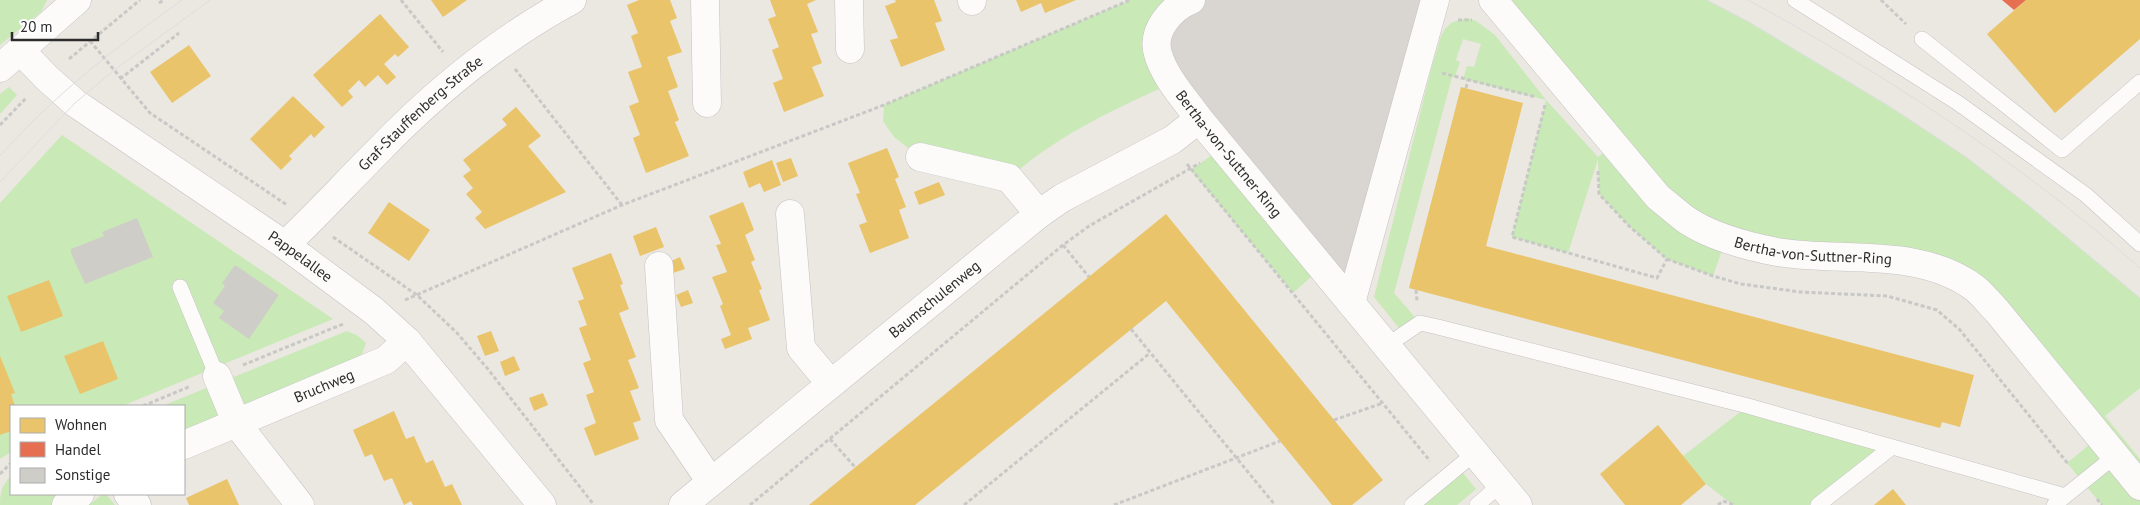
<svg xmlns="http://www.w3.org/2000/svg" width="2140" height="505" viewBox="0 0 2140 505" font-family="'PT Sans',sans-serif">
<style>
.green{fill:#c9e9b7}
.plaza{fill:#d9d5d0}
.homes{fill:#e9c46a}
.shops{fill:#e76f51}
.building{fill:#cfcdc8}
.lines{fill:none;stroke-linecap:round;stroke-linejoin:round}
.lane-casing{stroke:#c4c3c3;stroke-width:16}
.street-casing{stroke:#c4c3c3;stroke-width:29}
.secondary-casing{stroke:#c4c3c3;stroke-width:29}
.path{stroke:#c8c8c7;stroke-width:3;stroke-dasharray:4 2.5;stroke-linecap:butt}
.lane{stroke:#fcfbfa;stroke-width:15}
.street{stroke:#fcfbfa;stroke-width:28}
.secondary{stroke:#fcfbfa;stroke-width:28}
.tram{stroke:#dedee0;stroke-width:1}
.labels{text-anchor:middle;stroke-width:5;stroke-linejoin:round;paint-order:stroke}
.street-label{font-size:15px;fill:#2c2c2c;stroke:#fff}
</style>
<rect width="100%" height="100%" fill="#ebe7e1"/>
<path class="green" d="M0,0H47L41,12L0,45Z
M1130,0H1191L1173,83C1115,108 1057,136 1009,178L920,157L894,137L883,121L884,105Z
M1509,0H1707L1749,22L1889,106L1966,157L2033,209L2140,298V388L2105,416L2140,459V505H2102L2067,463L2099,437L1957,278L1726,239L1713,276L1667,259L1629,226L1599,194L1598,159L1568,253L1512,237L1546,100L1463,79L1467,66L1474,67L1481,44L1463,39L1456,60L1460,62L1455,77H1452L1394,293L1420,323L1403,333L1374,297L1431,70L1441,36L1445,29L1451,23L1459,20L1467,18L1476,21L1495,35L1546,100L1598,157L1614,145Z
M9,87L17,95L0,114V94Z
M62,135L333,319L122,406H11V452L0,459V203Z
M1223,147L1322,267L1293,293L1191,170Z
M347,331L358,336L366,343L361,357L184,433V406H162Z
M1748,406L1892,447L1818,505H1733L1706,484L1683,456Z
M1462,472L1476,489L1457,505H1412Z
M11,476V494H65L52,505H0C0,492 2,485 11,476Z
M103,494H106L115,505H89Z"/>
<path class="plaza" d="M1191,0H1435L1351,303L1173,83L1164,20Z"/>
<path class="homes" d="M431,0H467L443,17Z
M639,0H670L677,18L670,21L682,52L667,57L678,87L668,91L679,120L675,122L689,156L646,173L633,138L640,135L629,106L639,102L628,72L642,67L631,36L638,33L627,5Z
M770,0H816L807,4L818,32L811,34L822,63L812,67L824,96L784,112L773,83L783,79L772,50L779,47L768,19L776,16Z
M895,0H934L942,21L935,23L945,50L901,67L890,40L898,38L885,6L896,2Z
M1016,0H1076L1045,13L1041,3L1021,12Z
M2026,0H2140V39L2055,113L1987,34Z
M380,14L409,47L398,57L395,54L384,64L396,77L387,85L378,75L365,87L359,80L348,91L353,97L342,107L313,75Z
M189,45L211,76L172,103L150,72Z
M1461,87L1523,103L1486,246L1974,375L1960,427L1942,422L1940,428L1409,288Z
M293,96L325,127L314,138L311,134L289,156L292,159L281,170L250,139Z
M516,107L541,136L528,146L566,192L485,229L475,218L482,212L466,194L473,188L463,176L471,170L463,160L507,125L502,119Z
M887,148L899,177L895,179L906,207L899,210L909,238L870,253L859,225L867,222L856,194L860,193L848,163Z
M791,158L798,176L783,182L776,163Z
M772,160L781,185L764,192L760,183L749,188L743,172Z
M939,182L945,195L919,205L914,192Z
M389,202L430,230L409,261L368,233Z
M743,202L754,230L745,235L755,260L751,262L762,289L759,290L770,320L748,328L752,339L725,349L721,339L731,335L720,306L723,304L712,277L727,272L716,245L721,244L709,216Z
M1166,214L1383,480L1352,505H1332L1166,301L915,505H809Z
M656,227L664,247L640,256L633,236Z
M611,253L623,284L620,285L629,309L619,313L636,357L628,360L639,388L630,391L641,420L633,423L639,439L595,456L584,428L596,423L586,395L594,392L583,363L591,360L579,328L587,325L578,301L584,299L572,268Z
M680,257L685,269L673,273L669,262Z
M49,280L63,316L21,332L7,296Z
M688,290L693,303L681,307L676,295Z
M491,331L499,351L485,356L477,336Z
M103,341L118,379L80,394L64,356Z
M0,356L15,393L11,394L15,406H11V431L0,435Z
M514,356L520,370L505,376L500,362Z
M543,393L548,405L534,411L529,398Z
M394,411L406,439L414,436L426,463L433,460L445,487L452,484L462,505H413L411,501L404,505L392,478L384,481L372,454L365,457L353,430Z
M1658,425L1706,484L1681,505H1625L1600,474Z
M227,479L239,505H189L186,498Z
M1893,489L1906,505H1874Z"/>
<path class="shops" d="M2002,0H2026L2014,10Z"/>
<path class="building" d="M137,218L153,257L85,284L71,253V249L104,236L102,232Z
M235,265L279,295L249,339L219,318L224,311L213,303L225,286L222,283Z"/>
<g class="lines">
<defs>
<path id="lane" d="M1795,0L1958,103L2086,195L2140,244
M1922,39L2062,150L2140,82
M180,287L217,376
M1386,346L1420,323L1438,327L1748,406L2065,496
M1412,505L1475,453
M1477,505L1501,484
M1818,505L1892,447
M2054,505L2115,456"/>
<g id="street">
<path d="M705,0L707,103"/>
<path d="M849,0L850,49"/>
<path d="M972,0V1"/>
<path id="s1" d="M1191,0C1171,8 1151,31 1158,54C1165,78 1185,99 1199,119L1518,505"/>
<path id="s2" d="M1493,0L1658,197C1667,204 1676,212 1685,219C1711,237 1746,246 1777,252C1842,263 1920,246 1976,289C1984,296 1990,304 1997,311L2140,486"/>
<path id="s3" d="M20,50L47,78L75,103L285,245L374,311L407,341L542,505"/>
<path d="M920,157L1009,178L1039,214"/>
<path d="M790,214L801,348L831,384"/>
<path id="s4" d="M285,245C317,215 347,182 378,151C435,92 500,39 572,0"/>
<path d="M659,266L669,420L711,482"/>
<path d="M1351,303L1435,0"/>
<path d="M217,376L237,424L300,505"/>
<path id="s5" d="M184,445L386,360L407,341"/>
<path d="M128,494L137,505"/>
<path d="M66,505L80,494"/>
<path id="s6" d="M683,505L1039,214L1062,198L1172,140L1199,119"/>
</g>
<path id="secondary" d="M0,68L77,0"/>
</defs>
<use href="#lane" class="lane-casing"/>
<use href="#street" class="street-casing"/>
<use href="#secondary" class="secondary-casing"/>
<path class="path" d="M401,0L443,52
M1881,0L1906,24
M159,3L164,0
M1458,20H1472
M90,41L150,113L287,205
M69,59L140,0
M515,69L622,205
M1442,73L1536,97
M120,79L179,33
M1466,88L1468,80
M1545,105L1512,237L1657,278L1667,259
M0,125L27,97
M1187,164L1430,461
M1598,171L1599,194L1629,226L1667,259L1713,276L1741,284L1800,292L1887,296L1937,310L1960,330L2069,465
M333,237L417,295L457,333L487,368L594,505
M1063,245L1089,277
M1416,290L1417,301
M405,300L622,205L884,105L1130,0
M1131,329L1275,505
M243,365L343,324
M143,406L191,386
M1334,420L1383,403
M830,439L855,467
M0,474L11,463
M2097,499L2102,505
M750,505L1063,245L1089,226L1200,163
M964,505L1150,353
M1114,505L1280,441
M1718,505L1723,501L1735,505"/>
<use href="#lane" class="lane"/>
<use href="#street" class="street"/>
<use href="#secondary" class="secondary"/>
<path class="tram" d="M1707,0L1749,22L1889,106L1966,157L2033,209L2140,298
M1748,0C1888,76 2021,163 2140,268
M0,156C54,95 116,47 182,0
M0,182L75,103L113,71L210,0"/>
</g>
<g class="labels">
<g class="street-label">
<text dy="5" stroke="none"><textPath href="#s4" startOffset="189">Graf-Stauffenberg-Straße</textPath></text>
<text dy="5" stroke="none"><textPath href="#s1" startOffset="192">Bertha-von-Suttner-Ring</textPath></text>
<text dy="5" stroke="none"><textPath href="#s2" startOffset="426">Bertha-von-Suttner-Ring</textPath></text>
<text dy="5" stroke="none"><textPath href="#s3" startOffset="349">Pappelallee</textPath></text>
<text dy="5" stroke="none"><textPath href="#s6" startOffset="325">Baumschulenweg</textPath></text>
<text dy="5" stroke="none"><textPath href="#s5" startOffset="152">Bruchweg</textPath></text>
</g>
</g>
<rect x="10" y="405" width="175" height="90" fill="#ffffff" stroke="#ababab"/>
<rect x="20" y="418" width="25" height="15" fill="#e9c46a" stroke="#ababab"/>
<text x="55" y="430" font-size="15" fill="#2c2c2c">Wohnen</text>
<rect x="20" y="442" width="25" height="15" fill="#e76f51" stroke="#ababab"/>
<text x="55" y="455" font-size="15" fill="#2c2c2c">Handel</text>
<rect x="20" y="468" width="25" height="15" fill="#cfcdc8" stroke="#ababab"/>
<text x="55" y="480" font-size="15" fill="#2c2c2c">Sonstige</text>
<path d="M12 32v8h86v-8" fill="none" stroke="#2c2c2c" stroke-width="2.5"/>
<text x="20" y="32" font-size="15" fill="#2c2c2c" stroke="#ffffff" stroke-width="4" paint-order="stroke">20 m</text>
</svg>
